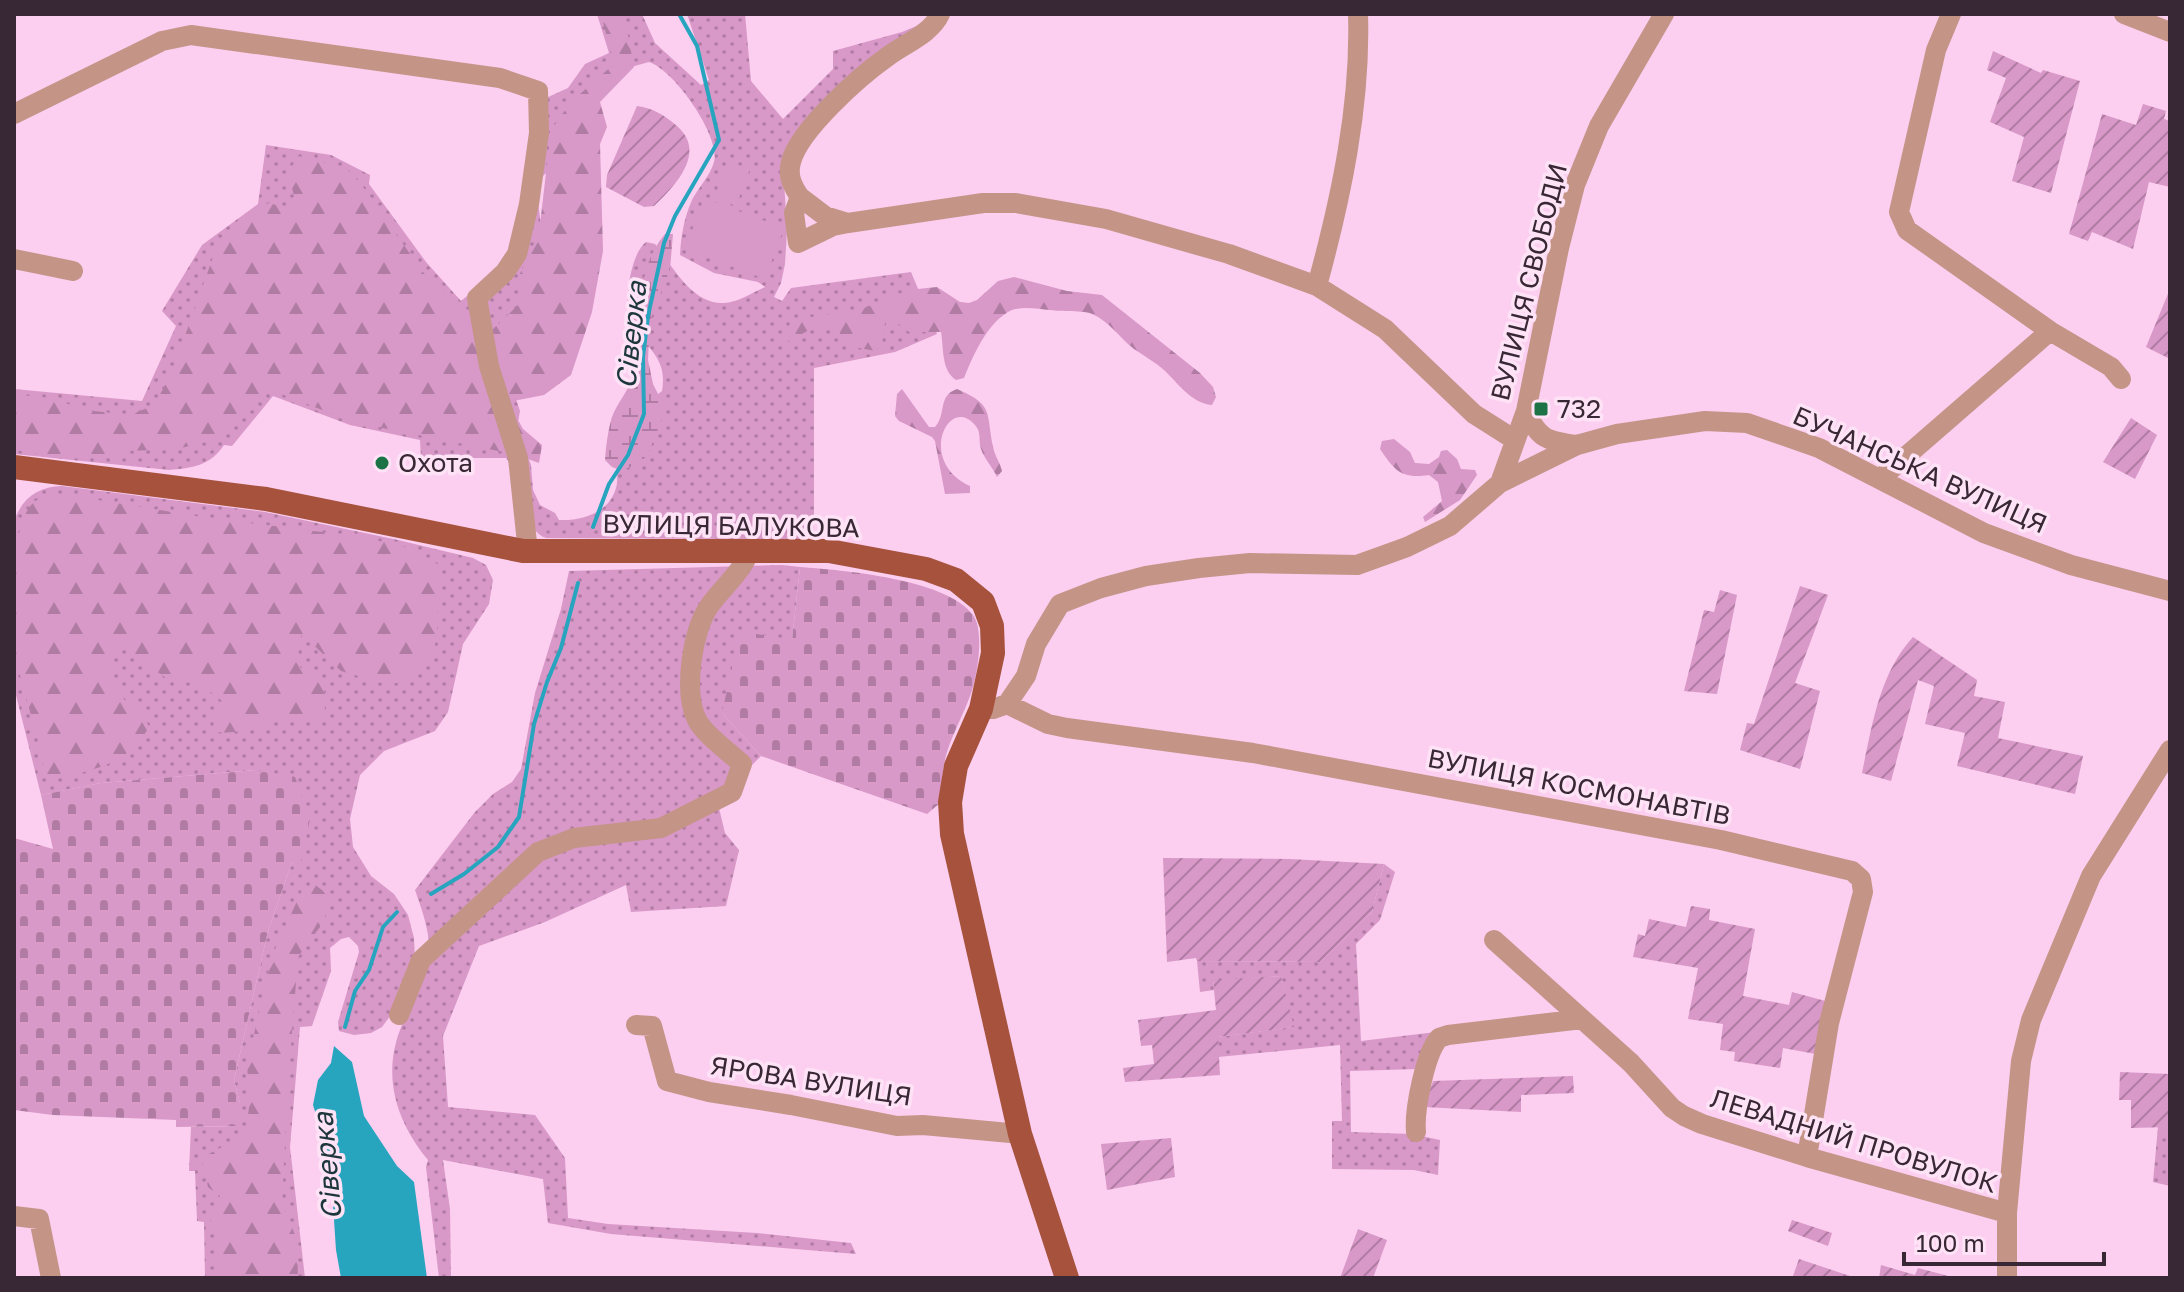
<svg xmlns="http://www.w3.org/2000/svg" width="2184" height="1292" viewBox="0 0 2184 1292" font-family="'Golos Text',sans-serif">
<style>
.grass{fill:url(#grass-dots);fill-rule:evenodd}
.forest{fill:url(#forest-firs)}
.wetland{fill:url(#wetland-marsh)}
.cemetery{fill:url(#cemetery-stones)}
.garden{fill:url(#garden-furrows)}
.pitch{fill:#d898c8}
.water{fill:#27a5bf}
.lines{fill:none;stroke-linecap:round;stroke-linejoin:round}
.stream{stroke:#27a5bf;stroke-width:4}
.minor{stroke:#c49487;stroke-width:20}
.major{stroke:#a6523c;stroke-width:24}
.poi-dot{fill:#1c7346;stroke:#fee2f6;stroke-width:3}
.labels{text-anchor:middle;stroke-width:7;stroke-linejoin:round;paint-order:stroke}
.street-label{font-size:26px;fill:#382734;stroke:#fee2f6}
.poi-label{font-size:26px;fill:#382734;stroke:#fee2f6;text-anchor:start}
.water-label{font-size:28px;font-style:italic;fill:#1c363c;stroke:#fee2f6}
</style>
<defs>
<pattern id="grass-dots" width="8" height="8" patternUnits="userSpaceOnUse" patternTransform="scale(2)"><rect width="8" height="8" fill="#d898c8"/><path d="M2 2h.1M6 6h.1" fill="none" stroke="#b07ca3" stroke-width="1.8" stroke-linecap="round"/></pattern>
<pattern id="forest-firs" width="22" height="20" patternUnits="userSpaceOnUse" patternTransform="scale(2)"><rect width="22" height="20" fill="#d898c8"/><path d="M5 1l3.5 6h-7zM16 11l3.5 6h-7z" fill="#b07ca3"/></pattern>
<pattern id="wetland-marsh" width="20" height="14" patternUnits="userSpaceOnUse" patternTransform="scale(2)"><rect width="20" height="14" fill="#d898c8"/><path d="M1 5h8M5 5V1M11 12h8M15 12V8" fill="none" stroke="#b07ca3"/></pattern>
<pattern id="cemetery-stones" width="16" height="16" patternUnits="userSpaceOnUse" patternTransform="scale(2)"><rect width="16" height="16" fill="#d898c8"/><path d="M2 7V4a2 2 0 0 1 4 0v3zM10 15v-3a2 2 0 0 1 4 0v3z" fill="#b07ca3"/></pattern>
<pattern id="garden-furrows" width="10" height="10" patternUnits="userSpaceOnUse" patternTransform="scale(2)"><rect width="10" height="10" fill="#d898c8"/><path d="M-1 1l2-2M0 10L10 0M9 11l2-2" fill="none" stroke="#b07ca3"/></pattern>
</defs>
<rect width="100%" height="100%" fill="#fccef0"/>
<path class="grass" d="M597,14H642L655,43L701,85L709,80L687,14H745L751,81L783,119L833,69V51L902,32L934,19L855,77L784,182L787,230L785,264L781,283L774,297L782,301L791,288L911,272L937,334L895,352L814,368V542L780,539L546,538C525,532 518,486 512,466L506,458H421L420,440L350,425L273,396L232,446L224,445C210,466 192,468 169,470L14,454V389L142,401L176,326L162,311L202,245L258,204L266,145L331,155L370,175L369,184L426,262L461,301L494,274L511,255L532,143L535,103L568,88L585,64L609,53ZM649,62C674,70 721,136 714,162C710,176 698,188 692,200C684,218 681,236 680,255L714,273L758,282L765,287C753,292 737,303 724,303C692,305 672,265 655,244L646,242C630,254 622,308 632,325C647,349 668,358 662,391L612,430C613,444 620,476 616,488C609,513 582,521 559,520L555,513L540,505L533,490L531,465L517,428L520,411L512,387L544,245L538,203L541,178L559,160L620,70Z
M62,486L265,512L398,540L473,558L486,565L493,580L489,604L463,644L448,712L435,731L384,751L360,775L350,819L353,847L371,876L394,894L408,915L414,938L415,961L390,1016L382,1027L371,1033L354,1035L339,1031L338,1022L359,952L358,946L349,937L341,939L330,948L331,971L312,1026L300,1027L290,1147L305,1278H205L204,1222L197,1221L195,1171H189L191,1127L240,1126V1103L234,1080L268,931L292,862L257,770L101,783L41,795L14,687V521C23,497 38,487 62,486Z
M782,565L800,567L792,640L722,713L761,756L746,771L719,808L725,833L739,850L726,906L631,912L626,885L545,922L479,946L443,1036L448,1107L535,1115L565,1158L568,1218L608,1224L757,1233L851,1243L856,1254L611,1234L548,1223L543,1179L443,1160L450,1209L451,1278H439L426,1167L428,1160C397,1122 382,1078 400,1030C409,1004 426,983 429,956C431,934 422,910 415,890L475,812L493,794L512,782L521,769L535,693L561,609L569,571Z
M1384,864L1395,872L1380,920L1356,944L1361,1041L1436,1032L1419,1069L1350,1071L1351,1132L1412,1134L1440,1140L1438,1175L1414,1170L1332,1169V1121H1342L1340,1045L1218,1057V1037L1293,1027L1281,976L1213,981L1214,990L1200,992L1197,961L1320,962L1372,912Z
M2158,1127H2170V1186L2153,1182Z"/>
<path class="forest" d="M601,14H624L634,67L600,102L607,127L600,144L603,251L592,312L571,375L544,395L508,402L523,429L542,445L539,463L514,454L353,422L271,390L234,425L210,441L177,449L127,451L109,457L39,454L14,450V397L35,395L94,411L131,415L154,405L172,373L219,240L268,203L285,207L294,196L288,172L299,156L346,168L361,184L422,271L485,337L519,304V276L539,233L551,130L571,102L614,64Z
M1014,277L1067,291L1102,295L1200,373L1213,387L1216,397L1212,405C1191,403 1179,384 1164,370C1155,362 1144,356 1134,349C1120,338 1109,321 1092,314C1084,310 1061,312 1050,310C1037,309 1020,305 1008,312C986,325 973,356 964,378L956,380C941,370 944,349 941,332H909L896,322L885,323L882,342L876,351L859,348L838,332L829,329H811L787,342L779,338L790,324L815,316L857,311L908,290L937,287L960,302L969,303L977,300L998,281Z
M902,389L929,427H935C947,414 937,396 957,389C994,405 986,412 993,446C994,455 1000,462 1002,471L997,477C993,468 984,458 981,449C978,440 982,433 975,425C949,394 916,461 970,486V493L945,494L935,441L932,437L899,421L895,416L897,394Z
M1394,439L1410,452L1415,463L1429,464L1439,457L1441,451L1447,450L1457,459L1461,469L1475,470L1477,475L1460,500L1425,522L1423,517L1442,501L1438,482L1429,475C1401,479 1395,471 1380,449L1382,441Z
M80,497L202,517L362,537L413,549L439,565L437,640L422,671L410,682L385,684L341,671L302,634L298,646L300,667L324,687L325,713L316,721C305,720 292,718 282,720C259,725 242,735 217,732L213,726L222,701C208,689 193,679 174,683L145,664L129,650H113L107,657L121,697L142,712L149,727C126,767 93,769 52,780L42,772L43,759L18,668L14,663C14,629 6,518 37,500C47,494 68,497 80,497Z
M314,884L327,894L325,920L298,957L288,1084L282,1202L297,1240L298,1278H217L218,1236L209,1217L220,1196L208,1187L201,1158L245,1135L250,1101L247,1066L271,958L303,888Z"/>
<path class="wetland" d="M665,234H673L670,269L650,321L648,360L653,384L662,402V419L648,454L638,465L620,470L612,467L605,460C606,446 608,430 612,417C617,403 628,392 632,378C646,331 630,275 665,234Z"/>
<path class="cemetery" d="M800,567C842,570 947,579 973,615C984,630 978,670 973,687C967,708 955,728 948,749C942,766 942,786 940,803L927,814L761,756L722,713L740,631L792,640Z
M257,770L295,777L310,819L301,862H292L268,931L234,1080L240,1103V1126L176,1127V1120L53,1115L14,1110V838L53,849L41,795L101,783Z"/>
<path class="garden" d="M1993,51L2041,73L2043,70L2080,81L2051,193L2012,181L2024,137L1990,122L2006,78L1987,70Z
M2143,104L2166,111L2164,119L2170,121V187L2149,182L2133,249L2092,232L2088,241L2069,234L2102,114L2136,125Z
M637,106C653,108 664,115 677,126C707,152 676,185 654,206L644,207L606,187L607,175Z
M2170,289V359L2146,347Z
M2131,418L2157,435L2135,479L2103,462Z
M1800,586L1828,595L1795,683L1820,691L1800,769L1740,750L1747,723L1754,724Z
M1720,590L1737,595L1717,694L1684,691L1704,610L1714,612Z
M1913,637L1977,680L1974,696L2005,702L1998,738L2083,756L2075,794L1957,766L1965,733L1925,724L1934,686L1918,680L1891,781L1862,773C1872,726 1879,674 1913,637Z
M1163,858L1289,859L1384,864L1372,912L1320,962L1197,961L1196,958L1167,962Z
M1691,906L1710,909L1709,920L1755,929L1743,996L1789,1005L1792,992L1829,1002L1821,1055L1783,1048L1780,1068L1734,1061L1735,1052L1720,1050L1723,1024L1688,1019L1698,968L1633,957L1638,934L1645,936L1649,919L1686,927Z
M1281,976L1294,1027L1218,1037L1220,1075L1125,1082L1123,1068L1154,1064L1152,1045L1141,1046L1138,1020L1216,1010L1213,980Z
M2120,1072L2170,1074V1127L2131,1128V1100H2119Z
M1573,1076L1574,1093L1521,1095V1112L1424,1107L1433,1081Z
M1171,1138L1175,1177L1107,1190L1101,1144Z
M1792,1220L1832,1233L1828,1246L1788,1231Z
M1358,1229L1387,1240L1373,1278H1340Z
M1799,1259L1856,1278H1799L1793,1276Z
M1881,1265L1915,1275L1918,1268L1956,1278H1879Z"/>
<path class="pitch" d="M727,161L750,169L736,206L714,198Z
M704,198L784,228L765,279L685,249Z"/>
<path class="water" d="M334,1046L352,1062L364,1116L397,1166L414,1182L427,1278H341L336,1250L330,1159L313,1105L318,1080L331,1063Z"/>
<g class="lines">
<path class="stream" d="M593,527L609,484L628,455L644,414L643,357L648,316L664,243L675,216L719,140L697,46L679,14
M431,894L464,874L498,847L519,817L534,724L547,682L561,648L578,583
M345,1027L355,991L369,970L383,927L397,912"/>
<path class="minor" d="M1951,14L1936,50L1899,212L1907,230L2050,331L2111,367L2121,379
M2124,14L2170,32
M14,114L162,41L191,35L500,78L538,91L539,133L529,204L517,254L505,272L477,298L489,366L518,458L527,543L523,551
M800,197C793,187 787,176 791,162C799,130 860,76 887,57C904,44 931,34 940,14
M848,223L825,216L800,197L794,213L798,243L833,226L848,223L983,203H1016L1106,219L1229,254L1317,286L1385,329L1474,414L1515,440
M14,259L73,271
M1317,286C1341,198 1361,105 1358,14
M1526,411C1538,439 1547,441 1577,445
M1881,478L2050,331
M1500,483L1526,411L1559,248L1575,185L1599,126L1664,14
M1007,704L1048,724L1067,728L1253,753L1721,840L1852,871L1861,879L1863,892L1829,1023L1807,1157
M981,709H993L1007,704L1026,676L1036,644L1060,604L1101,588L1146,576L1199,568L1250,563L1357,565L1407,547L1450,526L1500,483L1577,445L1617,434L1705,421L1747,423L1819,448L1984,533L2071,565L2170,591
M1494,940L1631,1063L1672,1108L1684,1116L1702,1124L1807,1157L2007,1213
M399,1015L421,960L538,852L574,838L661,828L732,792L742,764C730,753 704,734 697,720C683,692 692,630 710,605C724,586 742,572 750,550
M636,1025L652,1026L667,1081L709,1092L791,1105L897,1126L923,1125L1020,1134
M1416,1132C1414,1110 1425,1054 1439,1038L1448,1035L1582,1019
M14,1216L39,1219L51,1278
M2007,1278V1213L2021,1061L2031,1020L2091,876L2170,750"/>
<path class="major" d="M14,467L266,499L523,551H829L926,569L956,580L983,602L992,626L993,653L981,709L956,766L950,802L952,834L1020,1134L1067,1278"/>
</g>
<g class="poi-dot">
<rect x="1533" y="401" width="16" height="16" rx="4"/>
<circle cx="382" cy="463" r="8"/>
</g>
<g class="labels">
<g class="street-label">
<text transform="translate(1529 282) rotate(-76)" y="9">ВУЛИЦЯ СВОБОДИ</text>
<text transform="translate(1920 470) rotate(24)" y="9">БУЧАНСЬКА ВУЛИЦЯ</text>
<text transform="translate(731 526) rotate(1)" y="9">ВУЛИЦЯ БАЛУКОВА</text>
<text transform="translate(1579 787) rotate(11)" y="9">ВУЛИЦЯ КОСМОНАВТІВ</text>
<text transform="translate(811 1081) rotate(9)" y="9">ЯРОВА ВУЛИЦЯ</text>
<text transform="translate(1854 1141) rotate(17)" y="9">ЛЕВАДНИЙ ПРОВУЛОК</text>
</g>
<g class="poi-label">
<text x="1557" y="418">732</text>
<text x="398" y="472">Охота</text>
</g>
<g class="water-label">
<text transform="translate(631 335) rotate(-84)" y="10">Сіверка</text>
<text transform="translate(327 1166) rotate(-95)" y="10">Сіверка</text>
</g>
</g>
<rect width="2184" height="1292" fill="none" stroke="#382734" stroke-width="32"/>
<path d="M1904 1252v12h200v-12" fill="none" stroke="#382734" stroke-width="4"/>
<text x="1916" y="1252" font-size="24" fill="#382734" stroke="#fee2f6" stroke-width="6" paint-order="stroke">100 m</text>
</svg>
